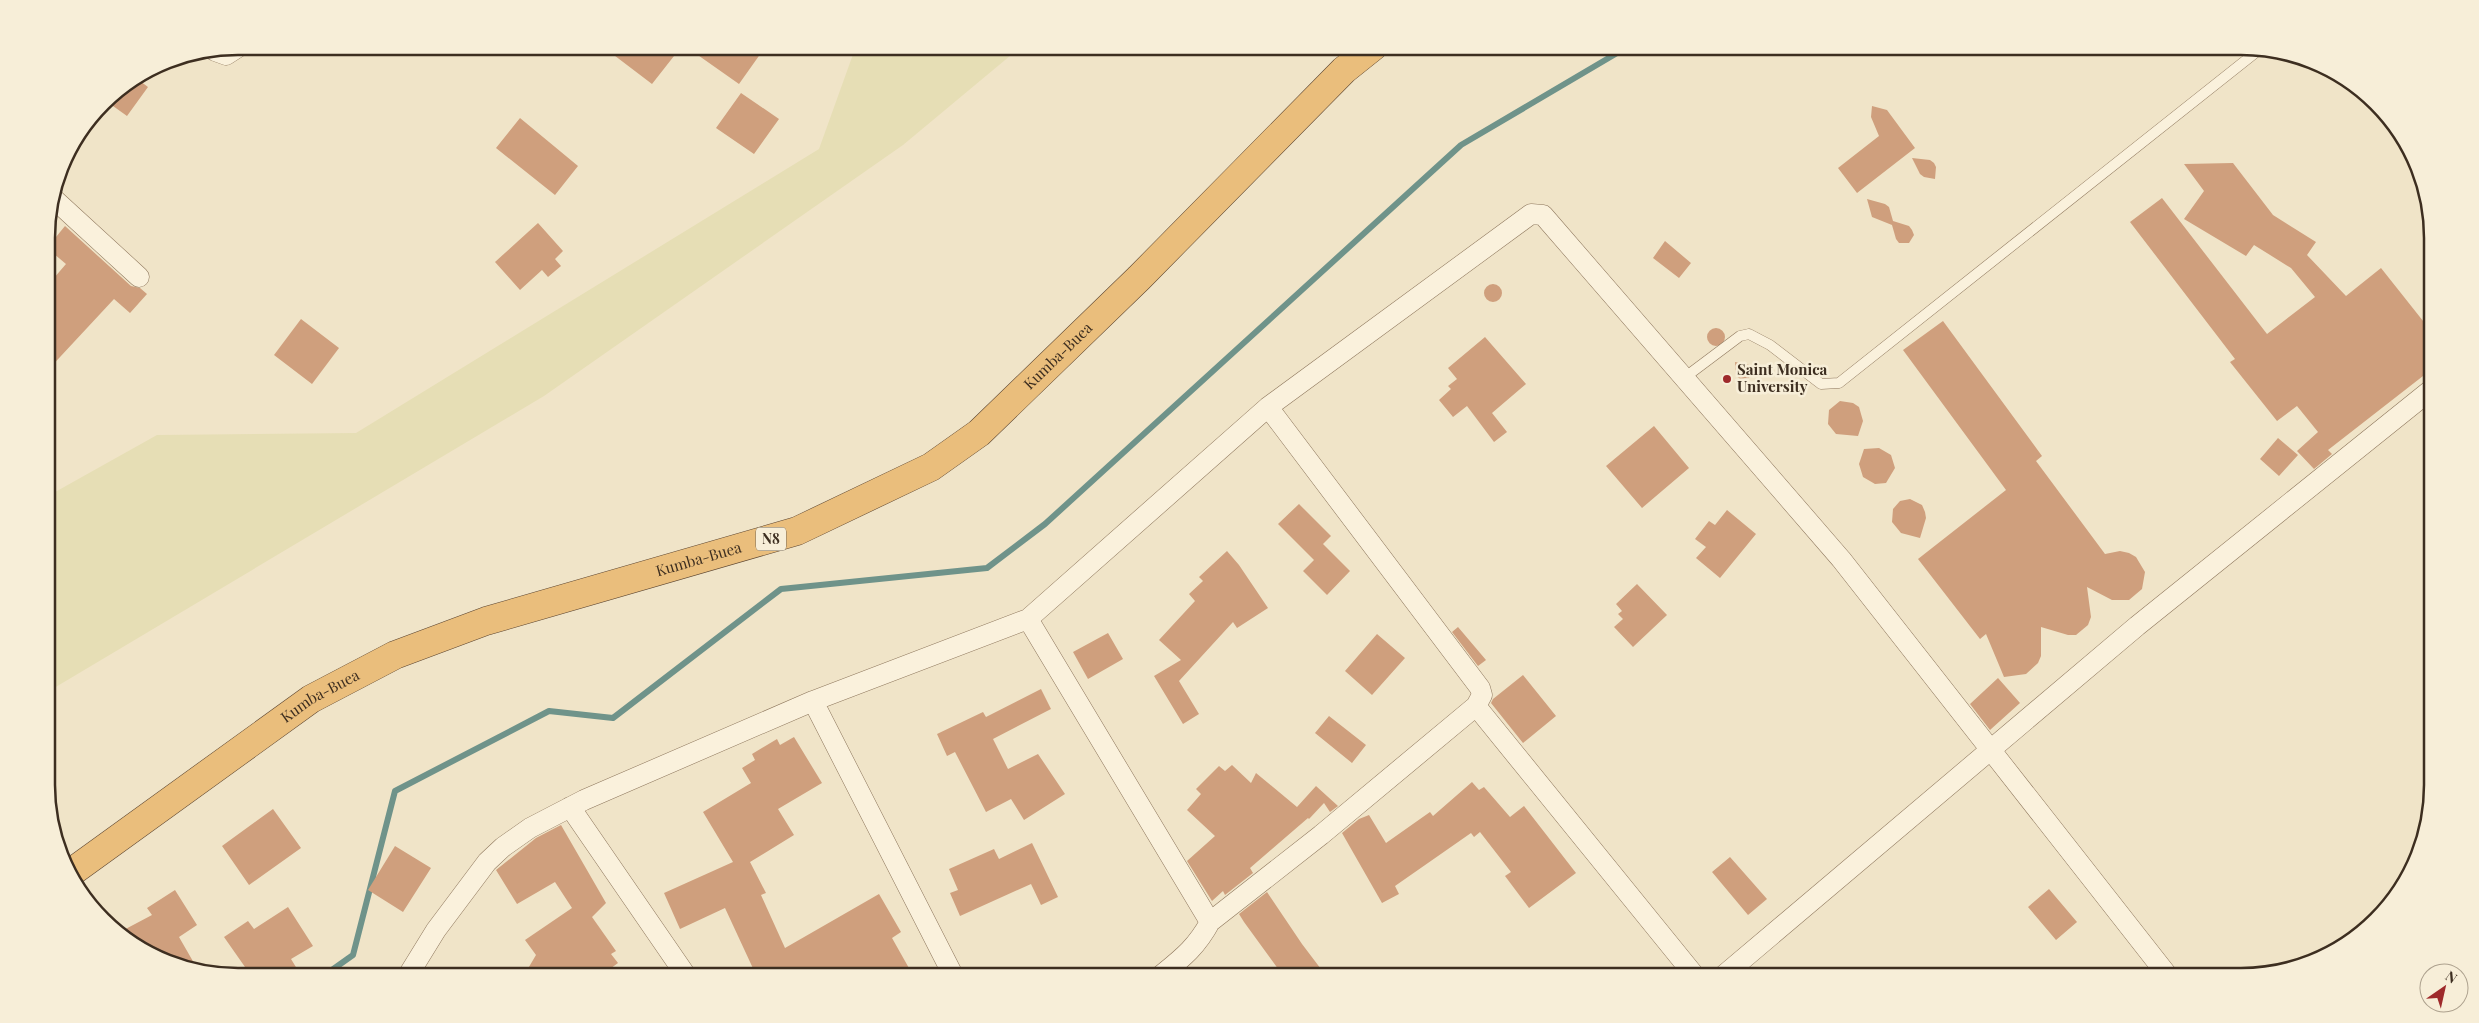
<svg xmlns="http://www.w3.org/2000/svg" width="2479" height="1023" viewBox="0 0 2479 1023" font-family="'Playfair Display',serif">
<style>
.farmland{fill:#e6deb5}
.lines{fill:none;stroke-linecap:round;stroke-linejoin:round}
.stream{stroke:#6f938a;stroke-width:6}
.building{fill:#cf9f7d}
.service-casing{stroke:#8d765c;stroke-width:11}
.minor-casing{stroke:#8d765c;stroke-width:21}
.trunk-casing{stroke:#5b4430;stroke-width:29}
.service{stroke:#faf1dc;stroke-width:10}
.minor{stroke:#faf1dc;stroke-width:20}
.trunk{stroke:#eabe7c;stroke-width:28}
.poi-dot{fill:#9e2a2b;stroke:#f7eed8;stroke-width:2}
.labels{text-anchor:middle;stroke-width:5;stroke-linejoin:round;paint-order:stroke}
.shield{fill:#f7eed8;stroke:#756857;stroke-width:1}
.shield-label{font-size:14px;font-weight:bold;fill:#3d2e20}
.street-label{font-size:15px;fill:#3d2e20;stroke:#f7eed8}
.poi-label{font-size:15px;font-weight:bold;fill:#3d2e20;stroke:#f7eed8;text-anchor:start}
.rim{fill:none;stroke:#3d2e20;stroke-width:2.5}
</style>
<rect width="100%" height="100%" fill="#f0e4c8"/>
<path class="farmland" d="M856,46H1022L903,145L544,396L49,691L48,496L157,435L356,433L819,149Z"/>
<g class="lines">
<path class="stream" d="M322,977L353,955L395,791L549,711L613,718L781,589L987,568L1045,524L1461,145L1629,46"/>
</g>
<path class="building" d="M602,46H661L674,56L652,84Z
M685,46H766L739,84Z
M136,78L148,87L127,116L106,101L111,94Z
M741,93L779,119L754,154L716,128Z
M1872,106L1887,110L1915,148L1857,193L1838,168L1879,136L1871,117Z
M520,118L578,166L555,195L496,148Z
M1912,158L1930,160L1934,163L1936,167L1935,179L1924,177L1920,174Z
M2233,163L2273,215L2316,242L2307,255L2346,296L2381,268L2431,331L2432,369L2328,450L2332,454L2314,469L2297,451L2318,432L2297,406L2277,421L2230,362L2235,359L2130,222L2162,198L2267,334L2315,297L2291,268L2254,245L2246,256L2184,219L2204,191L2184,164Z
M1867,199L1885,204L1889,207L1893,221L1909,226L1912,230L1914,235L1909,243H1899L1896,239L1892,225L1872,217Z
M538,223L563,251L555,259L561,266L548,277L542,270L520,290L495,262Z
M65,226L131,286L140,288L147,294L130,313L114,299L47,371V286L66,264L47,248Z
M1665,241L1691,263L1679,278L1653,258Z
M1484 293a9 9 0 1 1 18 0a9 9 0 1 1-18 0Z
M301,319L339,348L312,384L274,355Z
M1943,321L2042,456L2036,461L2105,554L2120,551L2129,553L2136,557L2145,572L2142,589L2129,600H2112L2087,587L2091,617L2088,625L2076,635H2068L2041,627V656L2038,663L2026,674L2004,677L1986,634L1980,639L1918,559L2006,490L1903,350Z
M1707 337a9 9 0 1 1 18 0a9 9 0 1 1-18 0Z
M1485,337L1526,384L1492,413L1507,432L1494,442L1467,406L1453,417L1439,400L1451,389L1448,386L1457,379L1448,368Z
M1735,362L1750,365L1752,369L1749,378L1740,379L1736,376Z
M1840,401L1853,403L1859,407L1863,421L1858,436L1836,434L1828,424L1829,410Z
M1654,426L1689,468L1642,508L1606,466Z
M2278,438L2298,455L2279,476L2260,459Z
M1879,448L1891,455L1895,468L1886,483L1875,484L1863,477L1859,464L1864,449Z
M1910,499L1922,505L1925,512L1926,518L1920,538L1901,533L1892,522L1893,509L1900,501Z
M1299,504L1331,536L1323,544L1350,571L1327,595L1303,571L1314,560L1278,524Z
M1727,510L1756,534L1720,578L1696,558L1706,547L1695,539L1709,521L1715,525Z
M1227,551L1239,565L1268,608L1237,628L1233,622L1179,681L1199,714L1183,724L1154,676L1181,660L1159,640L1195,601L1189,594L1203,581L1199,577Z
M1637,584L1667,615L1633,647L1614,627L1623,619L1618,614L1622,611L1616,604Z
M1458,627L1486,660L1478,666L1452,632Z
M1108,633L1123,659L1088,679L1073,652Z
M1377,634L1405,658L1372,695L1345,671Z
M1523,675L1556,716L1523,743L1491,703L1493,699Z
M1998,678L2020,703L1990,730L1970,704Z
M1041,689L1051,709L993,739L1008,769L1038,754L1065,794L1024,820L1011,799L986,812L955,752L947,756L937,734L983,712L986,717Z
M1329,716L1366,745L1352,763L1315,733Z
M794,737L822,783L778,809L794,835L750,862L766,893L761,895L785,948L879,894L901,932L892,938L914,977H757L725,908L680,929L664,893L733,862L703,812L751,783L742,768L755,760L752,754L777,739L780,745Z
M1232,765L1251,783L1256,773L1297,807L1316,786L1338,806L1330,812L1324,803L1309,819L1308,818L1250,868L1253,873L1225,895L1223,891L1212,901L1187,861L1215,836L1187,810L1201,794L1196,789L1219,766L1225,771Z
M1472,782L1479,790L1484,787L1510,817L1524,806L1576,873L1529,908L1505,876L1511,872L1480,832L1474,837L1471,833L1395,886L1399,894L1382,903L1342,833L1359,819L1369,815L1386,843L1430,812L1433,816Z
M273,809L301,848L249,885L222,846Z
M561,825L606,903L592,917L616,951L611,954L618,963L599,977H523L536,955L525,940L572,908L555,882L517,904L496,870L536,838Z
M1032,843L1058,897L1041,905L1031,884L960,916L950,893L958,890L949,869L994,849L999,859Z
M395,846L431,868L403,912L368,890Z
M1730,857L1767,899L1748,915L1712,872Z
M2049,889L2077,922L2056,940L2028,907Z
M175,890L197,925L179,937L198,970L176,966L131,944L118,933L152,915L147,908Z
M1267,892L1302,944L1327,977H1284L1244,922L1239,914Z
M288,907L313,946L291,959L302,977H252L224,937L248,921L254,929Z"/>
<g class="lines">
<defs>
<path id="service" d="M1684,378L1740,336L1749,334L1770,345L1821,384L1839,383L2255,53"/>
<path id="minor" d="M215,51L226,55L240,46
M54,199L139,277
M1028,619L1210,922
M813,701L954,977
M1476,706L1695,976
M570,807L687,977
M1723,976L2137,626L2432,389
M407,977L436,930L487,862L503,847L530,828L584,800L813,701L1028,619L1268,407L1531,214L1543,215L1841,559L2168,976
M1159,977C1181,959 1196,948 1210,922L1321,835L1476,706L1482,695L1480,688L1268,407"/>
<g id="trunk">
<path id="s1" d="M69,874L311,699L395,655L486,621L797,531L931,467L979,433L1139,278L1344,70L1374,46"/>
</g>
</defs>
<use href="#service" class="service-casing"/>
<use href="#minor" class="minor-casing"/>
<use href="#trunk" class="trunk-casing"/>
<use href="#service" class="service"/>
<use href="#minor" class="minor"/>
<use href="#trunk" class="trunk"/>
</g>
<circle class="poi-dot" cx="1727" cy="379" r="5"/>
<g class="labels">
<rect class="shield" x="756" y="527.5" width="30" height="23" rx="4"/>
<g class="shield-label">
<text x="771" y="544">N8</text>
</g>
<g class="street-label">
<text dy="5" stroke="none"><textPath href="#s1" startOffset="1132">Kumba-Buea</textPath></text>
<text dy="5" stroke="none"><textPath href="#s1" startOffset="712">Kumba-Buea</textPath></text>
<text dy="5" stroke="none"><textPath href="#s1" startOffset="308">Kumba-Buea</textPath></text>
</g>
<g class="poi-label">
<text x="1737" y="375">Saint Monica<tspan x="1737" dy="17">University</tspan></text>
</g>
</g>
<path d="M0 0H2479V1023H0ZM238 55H2241A183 183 0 0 1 2424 238V785A183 183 0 0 1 2241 968H238A183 183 0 0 1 55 785V238A183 183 0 0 1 238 55Z" fill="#f7eed8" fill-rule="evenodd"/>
<path class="rim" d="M238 55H2241A183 183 0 0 1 2424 238V785A183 183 0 0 1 2241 968H238A183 183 0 0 1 55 785V238A183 183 0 0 1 238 55Z"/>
<g transform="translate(2444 988) rotate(34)"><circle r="24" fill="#f7eed8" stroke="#ada18e"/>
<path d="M0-4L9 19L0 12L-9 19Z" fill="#9e2a2b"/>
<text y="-8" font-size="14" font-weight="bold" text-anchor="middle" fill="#3d2e20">N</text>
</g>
</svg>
